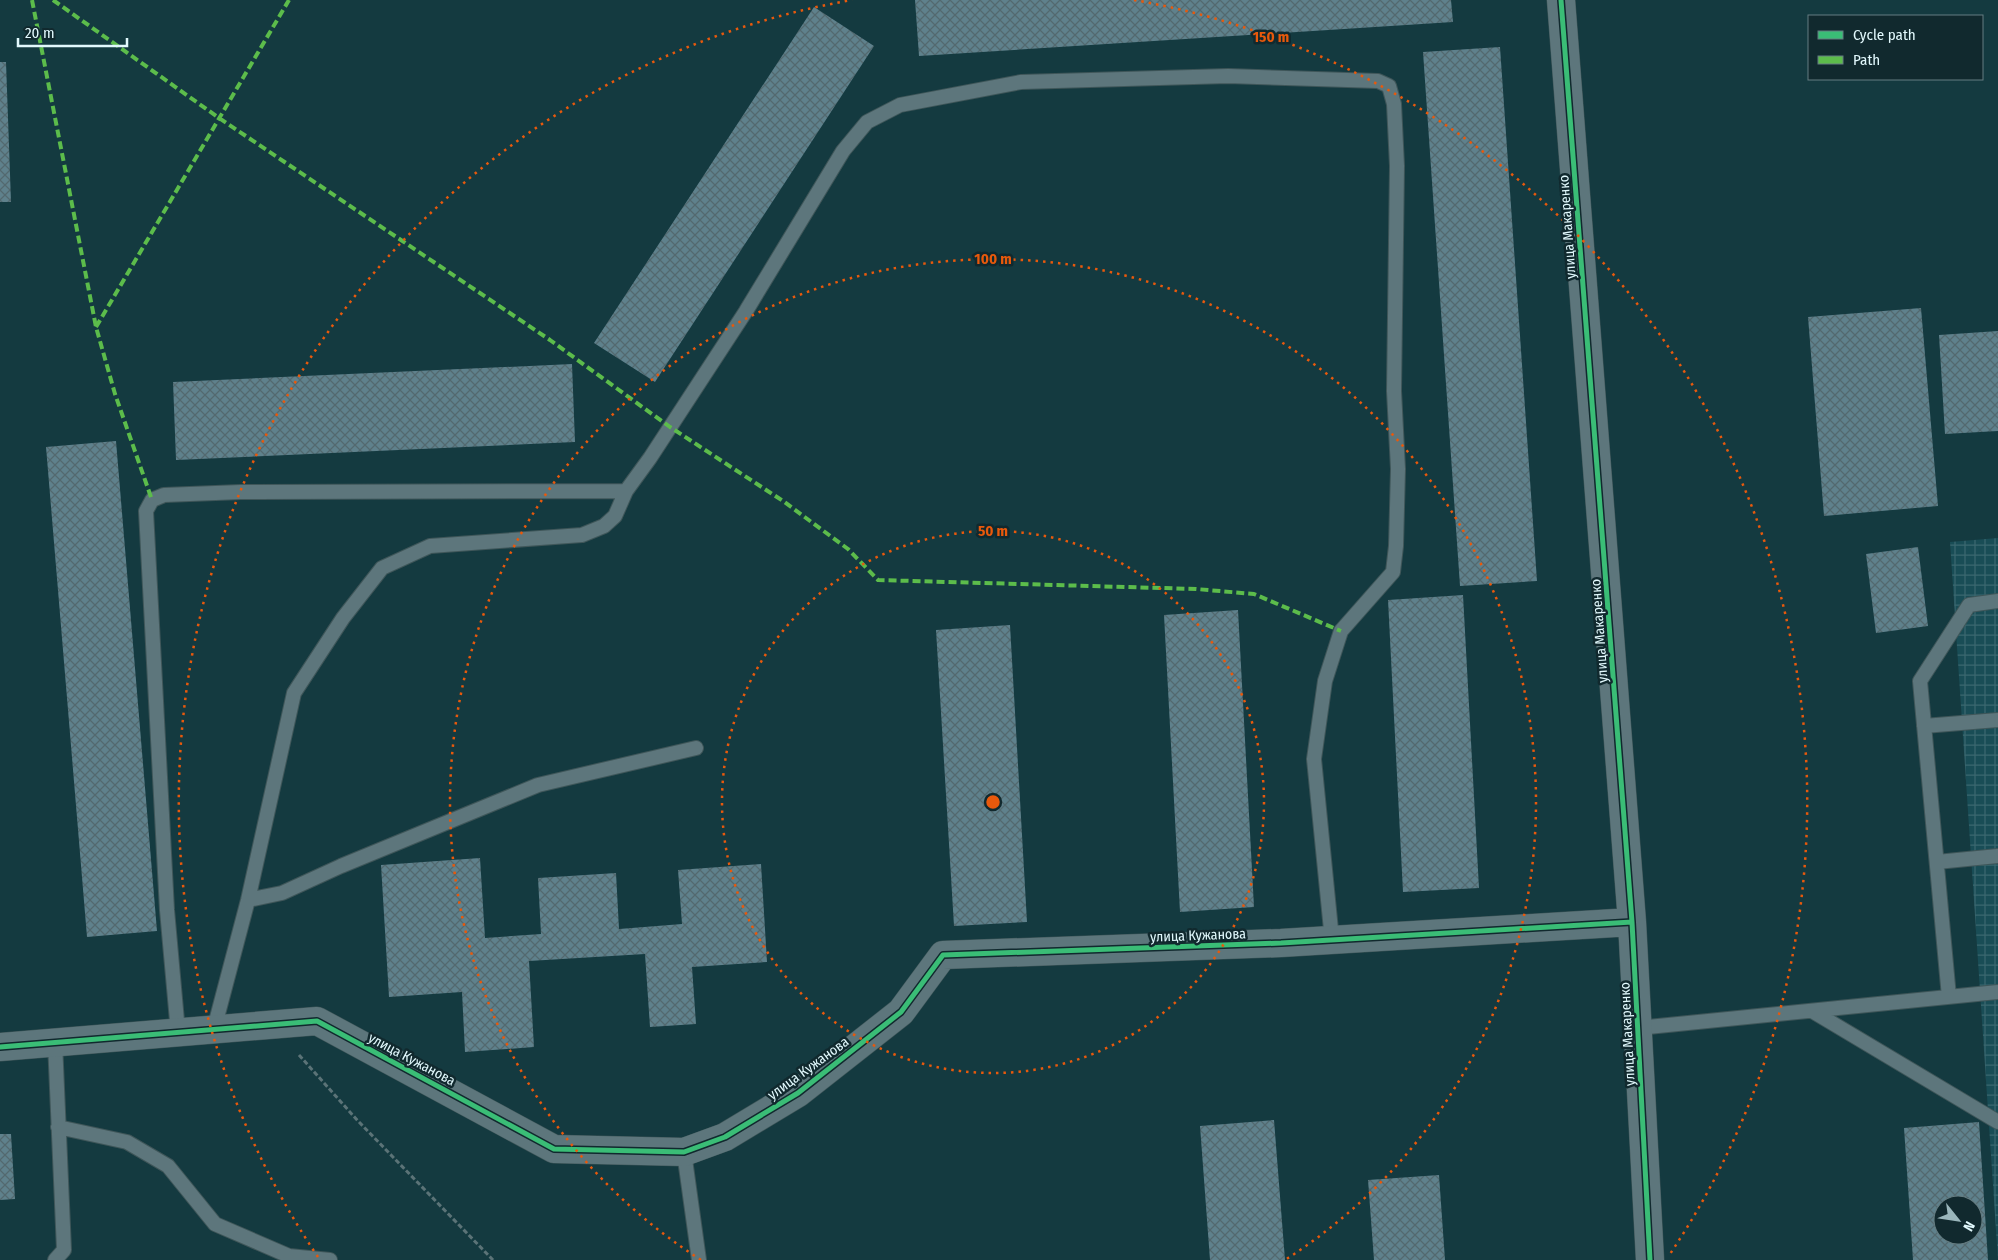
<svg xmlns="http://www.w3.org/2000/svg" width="1998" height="1260" viewBox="0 0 1998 1260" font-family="'Fira Sans Condensed',sans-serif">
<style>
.industrial{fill:url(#industrial-grid)}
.building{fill:url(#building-cross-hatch);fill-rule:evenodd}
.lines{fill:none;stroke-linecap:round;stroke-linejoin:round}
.service-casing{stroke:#3f5659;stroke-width:16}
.minor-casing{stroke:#3f5659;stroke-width:29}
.path{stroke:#5b7377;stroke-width:3;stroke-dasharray:5 2.5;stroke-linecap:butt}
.service{stroke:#5d767c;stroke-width:14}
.minor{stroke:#5d767c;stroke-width:28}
.quiet{stroke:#5cbc4b;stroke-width:4;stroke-dasharray:8 4;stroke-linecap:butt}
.cycleway-casing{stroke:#11292e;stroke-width:8}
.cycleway{stroke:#3abd76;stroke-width:5}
.ring{fill:none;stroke:#e8590c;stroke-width:2.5;stroke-dasharray:2.5 5}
.labels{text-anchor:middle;stroke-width:5;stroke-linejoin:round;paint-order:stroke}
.street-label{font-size:14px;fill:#e2f9fd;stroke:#11292e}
.centre{fill:#e8590c;stroke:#11292e;stroke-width:2.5}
.ring-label{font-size:15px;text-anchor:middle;font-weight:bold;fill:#e8590c;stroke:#11292e;stroke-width:5;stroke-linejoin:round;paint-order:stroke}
</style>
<defs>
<pattern id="industrial-grid" width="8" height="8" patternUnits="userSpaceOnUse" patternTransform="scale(1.25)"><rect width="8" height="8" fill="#194d56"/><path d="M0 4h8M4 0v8" fill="none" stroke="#3a676f"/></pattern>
<pattern id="building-cross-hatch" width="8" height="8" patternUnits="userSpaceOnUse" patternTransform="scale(1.25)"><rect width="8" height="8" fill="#5f818c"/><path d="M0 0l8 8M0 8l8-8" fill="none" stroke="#53696f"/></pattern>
</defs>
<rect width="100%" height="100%" fill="#143a40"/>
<path class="industrial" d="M1998,538V1260L1950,542Z"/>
<path class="building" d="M915,0H1451L1453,22L919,56Z
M814,7L874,46L655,382L594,343Z
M1500,47L1537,581L1460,586L1423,52Z
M0,62H6L11,202H0Z
M1921,308L1938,506L1824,516L1808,317Z
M1998,331V431L1945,434L1939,335Z
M572,364L575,442L176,460L173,382Z
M116,441L157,931L87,937L46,447Z
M1918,547L1928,626L1876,633L1866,554Z
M1463,595L1479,888L1403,892L1388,600Z
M1238,610L1254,907L1180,912L1164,615Z
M1010,625L1027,922L954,926L936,630Z
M480,858L485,938L541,934L538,878L616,873L619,929L682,924L678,870L761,864L767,962L692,967L696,1024L650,1027L645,954L529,961L534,1047L465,1052L462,992L389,997L381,865Z
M1274,1120L1285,1260H1210L1200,1126Z
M1979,1122L1988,1260H1913L1904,1128ZM1943,1205H1973V1235H1943Z
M0,1134H11L15,1199L0,1200Z
M1439,1175L1445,1260H1374L1368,1180Z"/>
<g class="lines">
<defs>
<path id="service" d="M1924,726L1998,720
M1937,862L1998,856
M248,900L282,893L341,866L538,785L696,748
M1949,997L1920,681L1969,605L1998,601
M1812,1011L1998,1122
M1638,1028L1998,992
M214,1029L248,900L294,693L343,618L382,568L430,546L582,535L604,526L615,516L626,491L650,458L746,311L843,151L867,122L900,105L1021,82L1228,76L1378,81L1389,86L1394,104L1397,166L1394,391L1398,469L1396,546L1393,572L1341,631L1325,681L1314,759L1332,940
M178,1032L167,910L146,511L152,500L164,495L241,492L626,491
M55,1042L64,1250L55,1260
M58,1127L127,1142L168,1166L215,1224L289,1256L330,1260
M684,1152L699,1260"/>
<path id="minor" d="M1561,0L1632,922L1650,1260
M0,1047L317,1021L554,1149L684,1152L725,1137L798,1093L901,1012L943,955L1281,943L1632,922"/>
</defs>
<use href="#service" class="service-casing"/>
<use href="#minor" class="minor-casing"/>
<path class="path" d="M299,1055L358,1121L493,1260"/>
<use href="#service" class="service"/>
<use href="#minor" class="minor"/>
<path class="quiet" d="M32,0L96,327L115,394L152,500
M53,0L219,118L550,340L670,427L783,501L848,549L878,580L1196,589L1254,594L1341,631
M96,327L289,0"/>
<defs>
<path id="cycleway" d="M1561,0L1632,922L1650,1260
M0,1047L317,1021L554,1149L684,1152L725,1137L798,1093L901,1012L943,955L1281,943L1632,922"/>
</defs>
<use href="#cycleway" class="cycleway-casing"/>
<use href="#cycleway" class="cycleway"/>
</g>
<g class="ring">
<circle cx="993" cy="802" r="271"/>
<path d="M701 1260A543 543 0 1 1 1285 1260"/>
<path d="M318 1257A814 814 0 0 1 852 0M1134 0A814 814 0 0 1 1668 1257"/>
</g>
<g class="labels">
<g class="street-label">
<text transform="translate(1567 227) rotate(-94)" y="5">улица Макаренко</text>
<text transform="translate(1599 631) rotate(-94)" y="5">улица Макаренко</text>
<text transform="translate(1198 935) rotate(-2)" y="5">улица Кужанова</text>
<text transform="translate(1627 1034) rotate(-93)" y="5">улица Макаренко</text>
<text transform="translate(412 1059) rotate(28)" y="5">улица Кужанова</text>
<text transform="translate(808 1068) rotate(-36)" y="5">улица Кужанова</text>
</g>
</g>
<circle cx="993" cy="802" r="8" class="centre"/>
<g class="ring-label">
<text x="1271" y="42">150 m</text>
<text x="993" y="264">100 m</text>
<text x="993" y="536">50 m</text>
</g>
<rect x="1808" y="15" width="175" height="65" fill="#11292e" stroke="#657c81"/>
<rect x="1818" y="31" width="25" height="8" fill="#3abd76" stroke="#657c81"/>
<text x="1853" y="40" font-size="15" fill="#e2f9fd">Cycle path</text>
<rect x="1818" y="56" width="25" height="8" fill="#5cbc4b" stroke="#657c81"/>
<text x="1853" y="65" font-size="15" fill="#e2f9fd">Path</text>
<g transform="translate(1958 1220) rotate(120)"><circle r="24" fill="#11292e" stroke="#657c81"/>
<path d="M0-4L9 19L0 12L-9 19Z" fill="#9ab6bb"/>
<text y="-8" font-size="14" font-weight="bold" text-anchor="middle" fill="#e2f9fd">N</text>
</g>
<path d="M18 38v8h109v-8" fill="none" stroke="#e2f9fd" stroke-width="2.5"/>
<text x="25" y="38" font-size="15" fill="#e2f9fd" stroke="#11292e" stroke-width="4" paint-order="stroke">20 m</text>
</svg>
